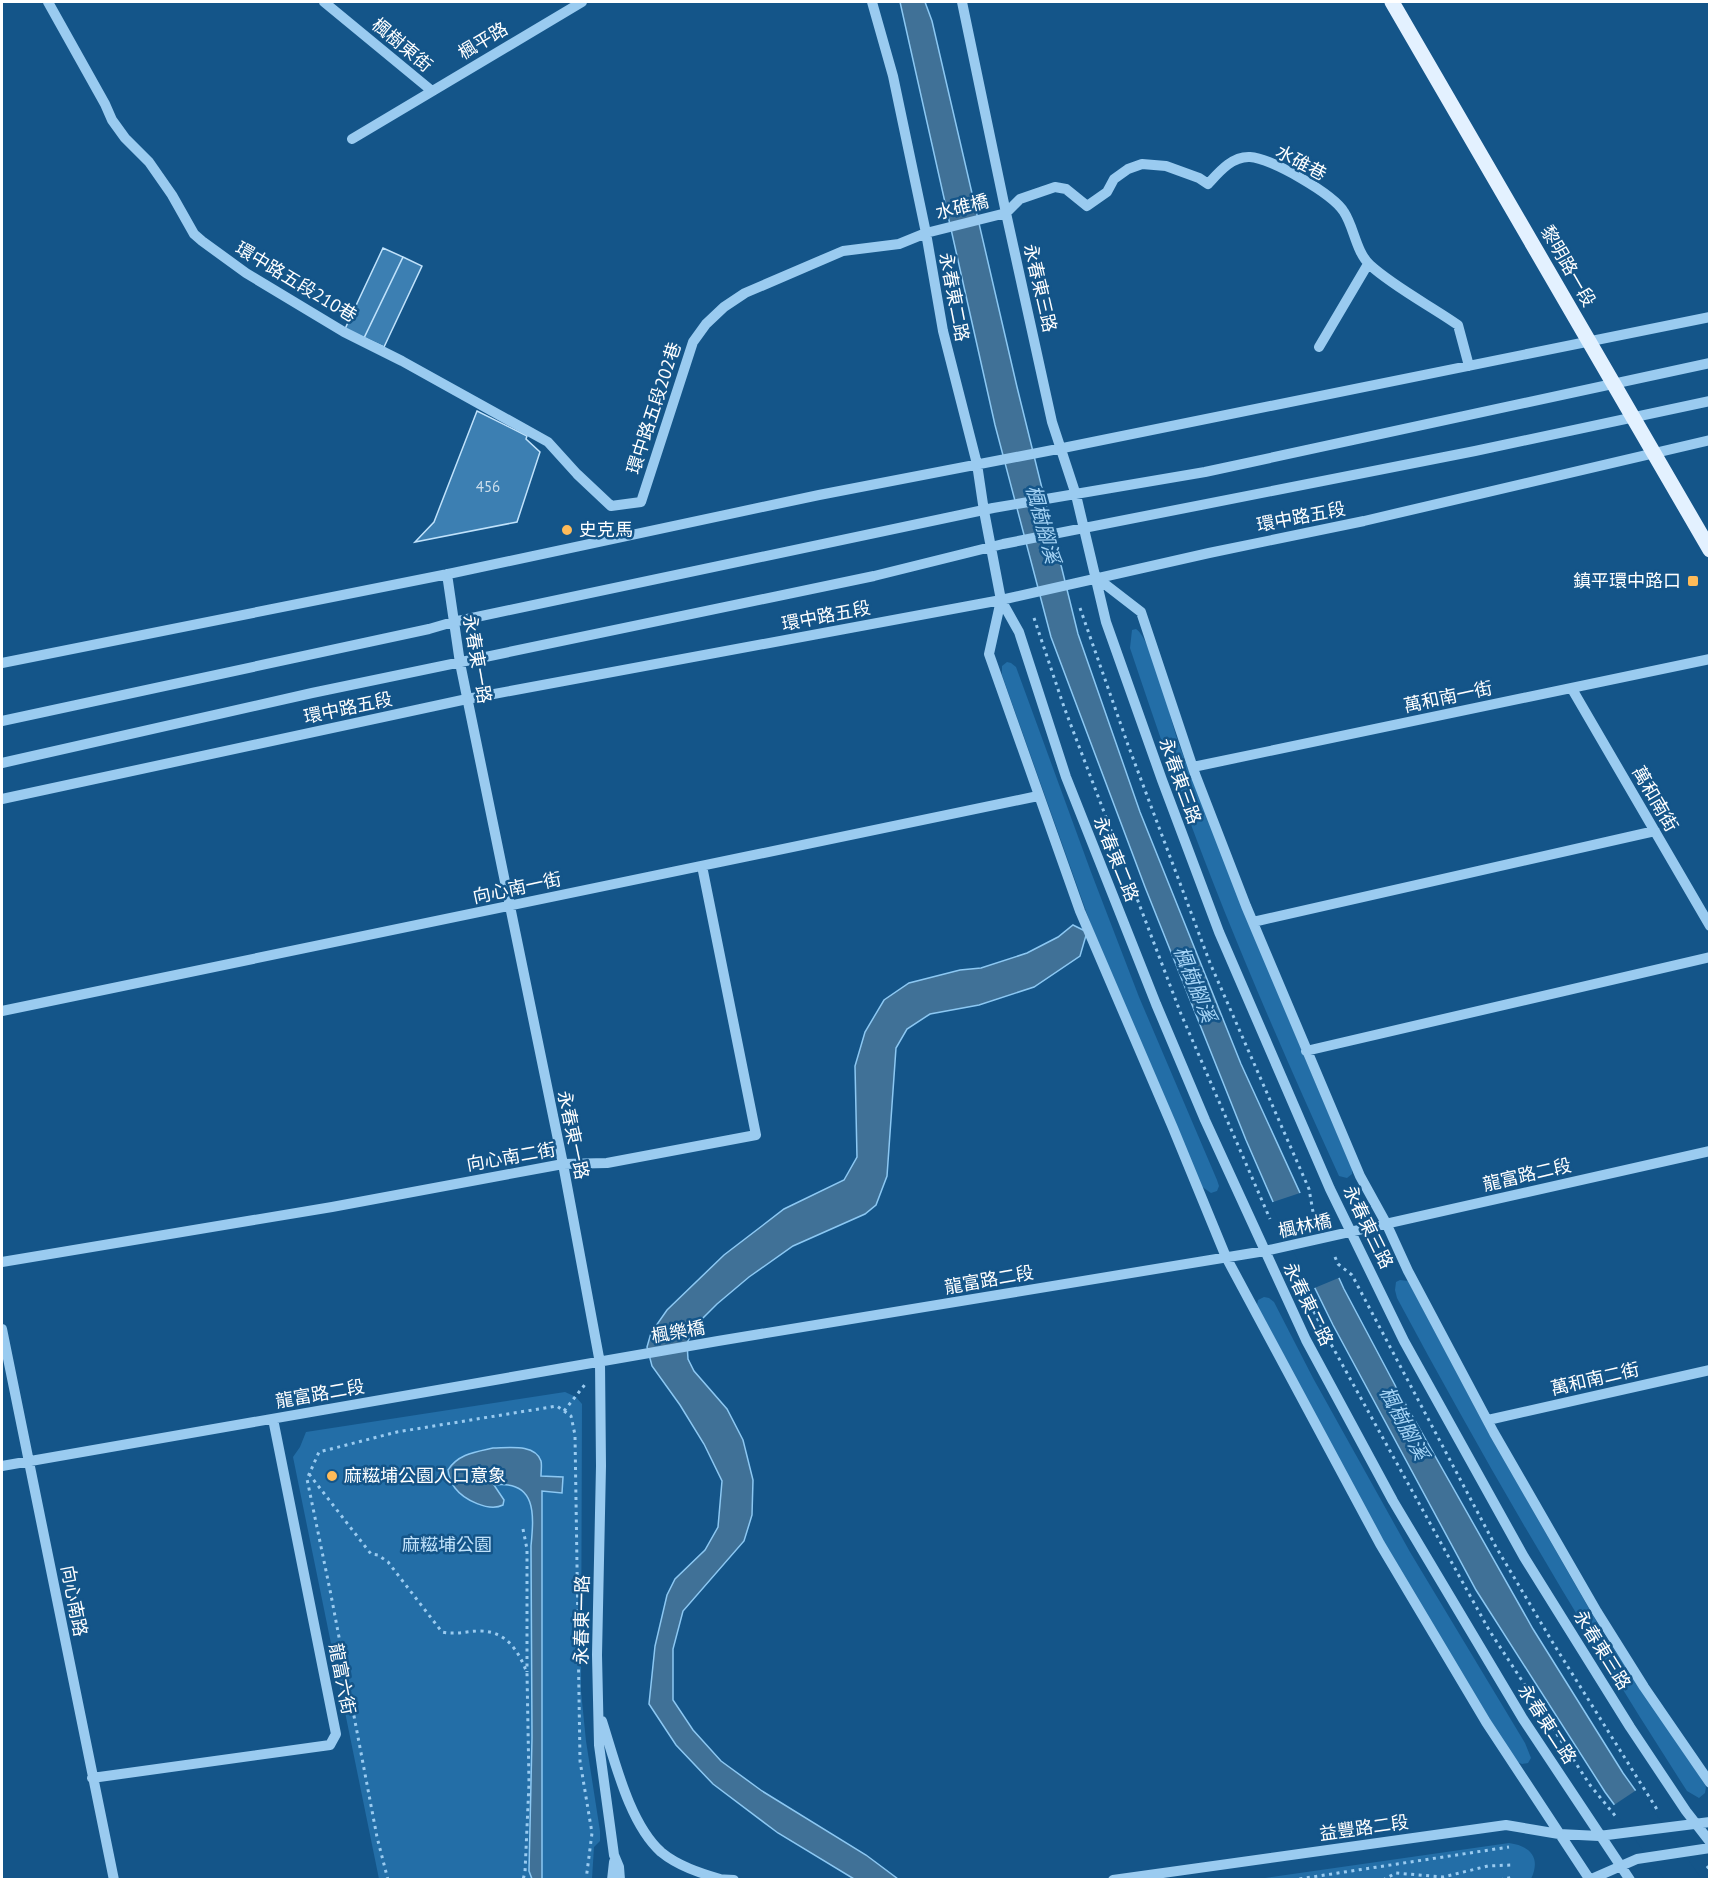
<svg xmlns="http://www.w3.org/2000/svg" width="1711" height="1881" viewBox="0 0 1711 1881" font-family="'PT Sans','Noto Sans TC',sans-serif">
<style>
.green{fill:#236ea7}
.water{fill:#407197;stroke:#8cc8f3;stroke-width:1.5}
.pier{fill:#145589}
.building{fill:#3c7fb2;stroke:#c0e2fb;stroke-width:1.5}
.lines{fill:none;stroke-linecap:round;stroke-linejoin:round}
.path{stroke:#9acbf0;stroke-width:3;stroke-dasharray:3 4.5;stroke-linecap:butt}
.minor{stroke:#9acbf0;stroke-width:10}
.major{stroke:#e3f1ff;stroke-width:15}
.poi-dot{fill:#ffbb59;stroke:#145589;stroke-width:2}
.labels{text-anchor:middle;stroke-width:5;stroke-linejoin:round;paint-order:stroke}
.number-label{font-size:15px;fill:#cedfec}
.street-label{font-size:18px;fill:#fff;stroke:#145589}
.poi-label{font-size:18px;fill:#fff;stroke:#145589;text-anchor:start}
.park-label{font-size:18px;fill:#c0e2fb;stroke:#145589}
.water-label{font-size:20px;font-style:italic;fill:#a6d5f7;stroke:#145589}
</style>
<rect width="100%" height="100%" fill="#145589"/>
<path class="green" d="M1136,629C1153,640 1171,723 1180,747C1234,889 1292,1029 1352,1169V1174L1347,1178L1339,1176C1283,1053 1229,929 1183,803C1165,751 1147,699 1130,648L1132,630Z
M1007,662L1011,663L1016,667L1091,872L1139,997L1217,1180L1219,1186L1217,1191L1211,1193L1201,1186L1096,939L1002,675V666Z
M1400,1280L1408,1281L1489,1434L1603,1633L1704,1783L1706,1787L1705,1793L1699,1798L1687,1791C1583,1630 1487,1466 1397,1298L1395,1290L1396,1282Z
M1264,1297L1269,1298L1274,1302L1313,1378L1410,1552L1525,1743L1531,1758L1528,1763L1522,1764L1515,1761L1388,1551L1257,1305L1258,1300Z
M565,1392L576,1397L582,1404L581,1691L586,1741L600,1831V1841L594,1847L592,1879H379L293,1457L300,1447L306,1432Z
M1509,1843C1531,1846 1541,1858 1531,1879H1258Z"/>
<path class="water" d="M900,2H925L932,21L1017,387L1078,634L1140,812L1241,1064L1344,1289L1396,1387L1533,1629L1623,1773L1699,1879H1669L1605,1792L1476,1590L1333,1325L1277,1211L1246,1140L1145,887L1051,637L995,425Z
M1073,925L1087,932L1080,956L1034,987L979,1005L930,1014L907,1029L896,1048L887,1176L876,1205L865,1214L793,1246L749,1277L717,1304L696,1325L687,1343L688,1359L694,1371L727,1409L743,1440L753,1480L752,1515L744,1541L683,1611L673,1649V1700L693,1730L721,1761L762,1791L866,1855L898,1879H854L778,1833L713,1784L676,1745L649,1704L655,1646L667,1595L675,1579L705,1550L718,1527L722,1481L704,1444L680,1405L652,1366L647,1347L651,1333L667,1310L724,1255L784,1209L844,1180L857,1157L855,1066L865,1032L884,1000L909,983L960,970L981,968L1027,953L1058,937Z
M493,1448C507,1448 535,1443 541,1461C542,1465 541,1471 541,1476L563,1477L562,1493L542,1491V1879H532L529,1871L532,1738L531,1546C534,1515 537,1480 494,1485L504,1500L503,1505C489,1512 464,1500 455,1488C451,1483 449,1477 448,1470C458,1454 475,1452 493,1448Z"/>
<path class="pier" d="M1303,1192L1341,1277L1312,1289L1270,1203Z
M1638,1789L1701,1878L1700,1880H1665L1611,1807Z"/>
<path class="building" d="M383,248L403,257L364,338L345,329Z
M403,257L422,266L384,347L364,338Z
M477,411L527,436L526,439L540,452L517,522L415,542L434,522Z"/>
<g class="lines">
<path class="path" d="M1080,608L1128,745L1210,963L1309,1189L1313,1212
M1034,618L1064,707L1181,1014L1270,1219
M1335,1257L1338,1264L1352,1275L1496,1547L1553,1643L1658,1811
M1294,1271L1321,1326L1489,1630L1590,1785L1617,1818
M564,1411L587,1382
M309,1474L371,1554L378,1555L388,1562L442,1632C456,1635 467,1631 480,1631C507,1631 519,1652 527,1673L529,1783L525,1872L523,1880
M523,1529L527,1549V1672
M1707,1866L1710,1870
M388,1880L377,1837L331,1595L307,1479L319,1452L397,1432L557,1406L571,1416L575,1435L580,1761L592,1833L586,1880
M1292,1880L1509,1847
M1383,1880L1396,1873L1443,1877L1488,1866L1511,1865
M1500,1880L1513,1877"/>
<path class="minor" d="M48,2L105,104L112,120L125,138L149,162L172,195L194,234L202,241L246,273L344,332L402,361L548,442L577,474L611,506L641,502L693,342L706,324L724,307L745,293L843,251L899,244L926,233L1006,213L1020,199L1055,187L1066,189L1087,206L1107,192L1114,179L1128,169L1142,164L1166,166L1199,178L1208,184C1219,172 1232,156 1250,157C1271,158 1333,194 1344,212C1354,227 1356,252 1370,265C1394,287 1431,306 1458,325L1469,366
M324,2L432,91
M872,2L893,76L926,233L943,331L977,464L984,511L1001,600L1019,632L1066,777L1156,1004L1205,1120L1306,1340L1393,1501L1523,1719L1630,1880
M962,2L1006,213L1052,422L1076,495L1106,622L1162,780L1219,932L1330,1189L1404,1341L1524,1557L1630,1727L1686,1811L1710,1842
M352,139L582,2
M1319,347L1368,264
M447,574L460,663L563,1164L600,1363L601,1466L597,1655L599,1745L614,1855L619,1867L620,1880
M1097,578L1141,612L1195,774L1246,906L1360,1176L1387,1225L1408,1271L1494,1433L1597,1612L1644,1687L1710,1783
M1001,600L989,654L1080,911L1173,1128L1226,1257L1380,1544L1486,1722L1590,1880
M2,663L453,573L819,495L1063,448L1710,317
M1572,689L1710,926
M2,721L429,629L453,622L993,508L1205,472L1710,363
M2,763L312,693L874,576L1003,544L1475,451L1710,401
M1193,767L1710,659
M2,799L467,699L1001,600L1209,553L1364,521L1710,440
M1253,922L1655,831
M2,1011L1038,796
M1306,1051L1710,957
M2,1262L332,1207L563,1164L607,1163L756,1135L702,866
M2,1329L114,1880
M1488,1420L1710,1370
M2,1466L718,1341L1265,1251L1710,1151
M602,1721C615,1761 629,1823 661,1852C678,1866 700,1873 720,1879
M92,1778L330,1745L336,1734L273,1419
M714,1879L734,1880
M612,1880L614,1862
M1113,1880L1506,1825L1559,1834L1599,1836L1710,1822
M1589,1880L1637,1859L1710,1848"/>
<path class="major" d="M1392,2L1710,550"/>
</g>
<g class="poi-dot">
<circle cx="567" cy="530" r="6"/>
<rect x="1687" y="575" width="12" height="12" rx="3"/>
<circle cx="332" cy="1476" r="6"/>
</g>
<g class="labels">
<g class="number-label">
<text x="488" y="492">456</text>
</g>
<g class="street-label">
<text transform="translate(483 41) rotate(-31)" y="6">楓平路</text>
<text transform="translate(402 45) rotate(40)" y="6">楓樹東街</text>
<text transform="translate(1301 163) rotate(28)" y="6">水碓巷</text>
<text transform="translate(962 207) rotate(-14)" y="6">水碓橋</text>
<text transform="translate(1568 266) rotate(60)" y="6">黎明路一段</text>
<text transform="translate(296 282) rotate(31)" y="6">環中路五段210巷</text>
<text transform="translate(1040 288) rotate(77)" y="6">永春東三路</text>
<text transform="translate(954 297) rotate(79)" y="6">永春東二路</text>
<text transform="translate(654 408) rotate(-72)" y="6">環中路五段202巷</text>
<text transform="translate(1301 517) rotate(-11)" y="6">環中路五段</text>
<text transform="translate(826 616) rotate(-11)" y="6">環中路五段</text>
<text transform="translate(477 659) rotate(80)" y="6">永春東一路</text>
<text transform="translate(1448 697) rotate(-12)" y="6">萬和南一街</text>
<text transform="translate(348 708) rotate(-12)" y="6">環中路五段</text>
<text transform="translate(1180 781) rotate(70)" y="6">永春東三路</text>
<text transform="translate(1655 799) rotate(60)" y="6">萬和南街</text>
<text transform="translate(1116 859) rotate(68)" y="6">永春東二路</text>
<text transform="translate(517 888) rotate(-12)" y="6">向心南一街</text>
<text transform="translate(573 1135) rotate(78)" y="6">永春東一路</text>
<text transform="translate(511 1157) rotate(-10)" y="6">向心南二街</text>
<text transform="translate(1527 1175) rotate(-13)" y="6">龍富路二段</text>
<text transform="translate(1305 1226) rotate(-12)" y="6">楓林橋</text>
<text transform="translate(1368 1227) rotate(64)" y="6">永春東三路</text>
<text transform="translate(989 1280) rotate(-10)" y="6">龍富路二段</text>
<text transform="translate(1308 1304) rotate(64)" y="6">永春東二路</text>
<text transform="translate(678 1332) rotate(-10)" y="6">楓樂橋</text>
<text transform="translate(1595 1379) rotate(-13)" y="6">萬和南二街</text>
<text transform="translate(320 1394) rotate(-10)" y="6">龍富路二段</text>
<text transform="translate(74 1601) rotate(79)" y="6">向心南路</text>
<text transform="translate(582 1620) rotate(-89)" y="6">永春東一路</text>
<text transform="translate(1602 1650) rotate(58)" y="6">永春東三路</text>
<text transform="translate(342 1679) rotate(79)" y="6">龍富六街</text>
<text transform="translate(1547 1724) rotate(57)" y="6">永春東二路</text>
<text transform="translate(1364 1828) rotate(-8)" y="6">益豐路二段</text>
</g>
<g class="poi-label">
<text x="579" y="536">史克馬</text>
<text x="1681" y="587" text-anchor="end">鎮平環中路口</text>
<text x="344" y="1482">麻糍埔公園入口意象</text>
</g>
<g class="park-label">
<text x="447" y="1551">麻糍埔公園</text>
</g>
<g class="water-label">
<text transform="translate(1043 524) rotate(75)" y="7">楓樹腳溪</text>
<text transform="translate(1195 984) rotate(68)" y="7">楓樹腳溪</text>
<text transform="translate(1404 1423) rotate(62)" y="7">楓樹腳溪</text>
</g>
</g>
<rect width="1711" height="1881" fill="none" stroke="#ffffff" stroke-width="6"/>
</svg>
